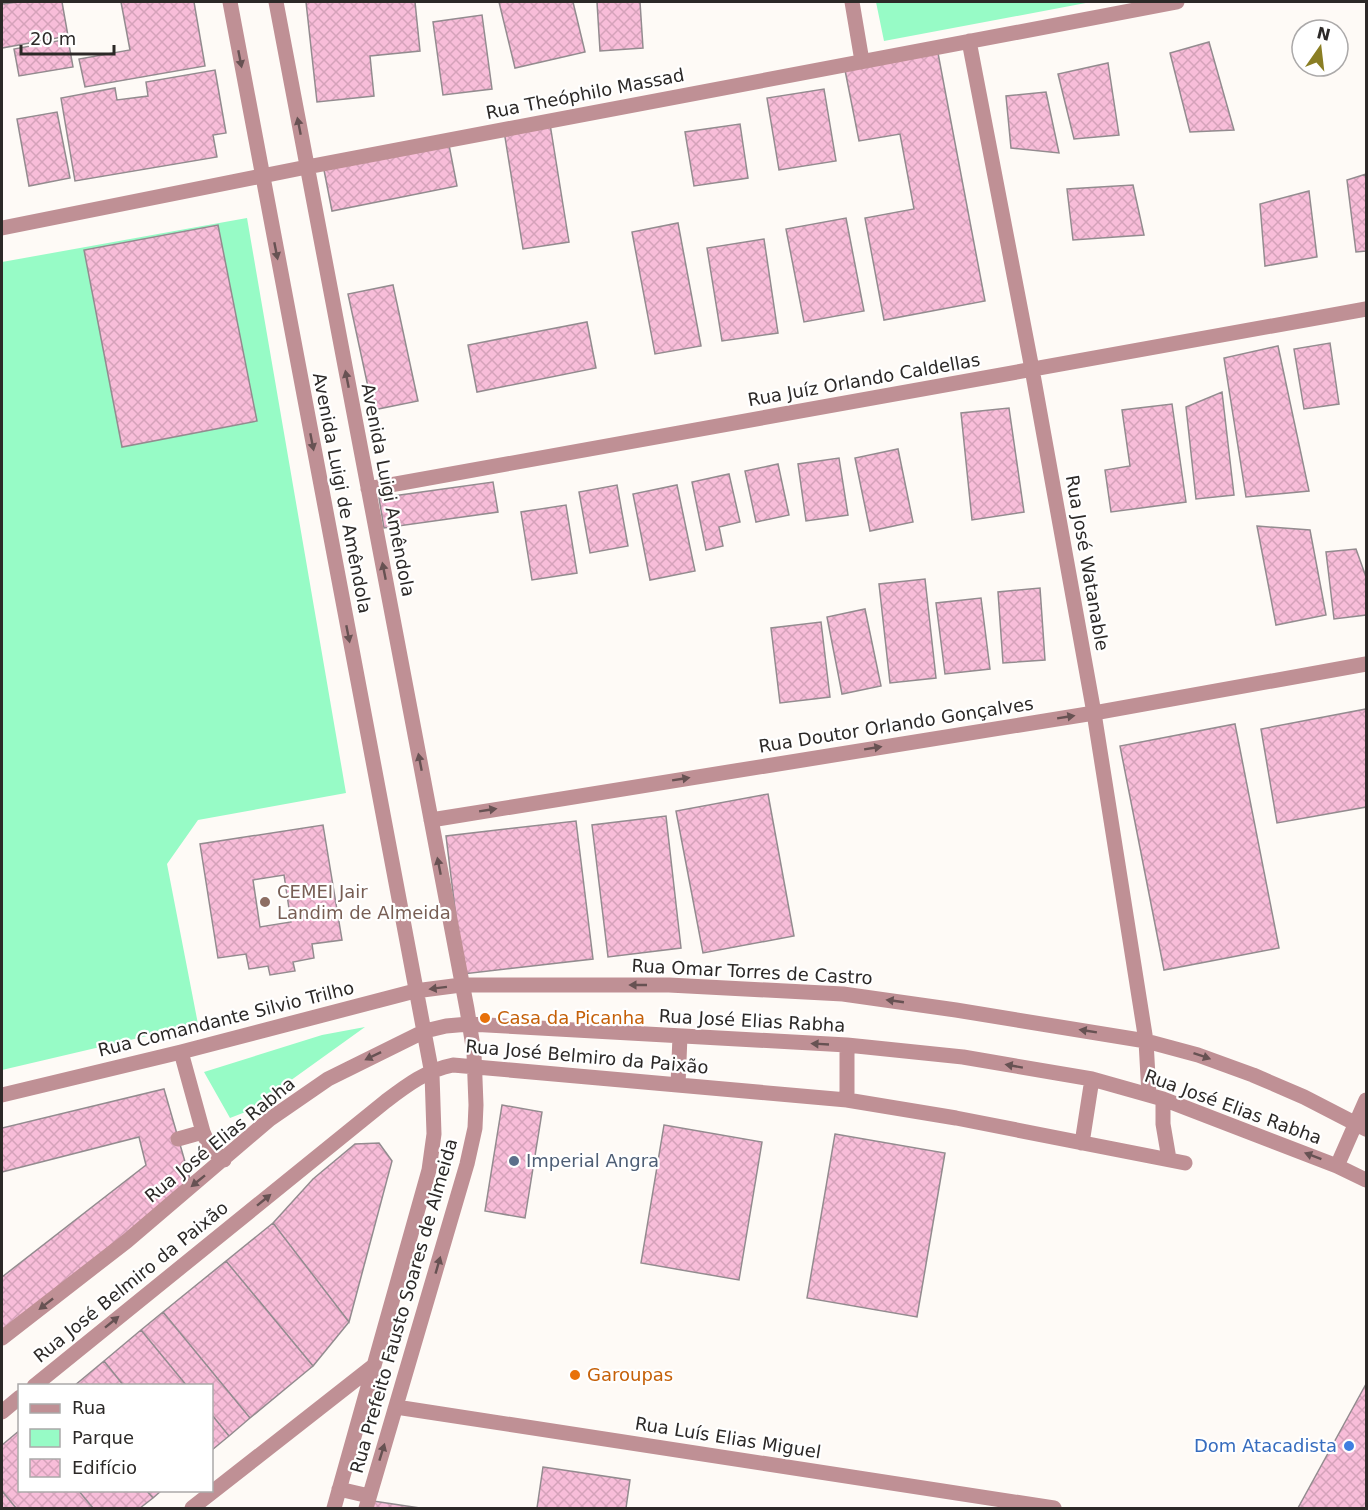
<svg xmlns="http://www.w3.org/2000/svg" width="1368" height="1510" viewBox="0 0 1368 1510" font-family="'DejaVu Sans',sans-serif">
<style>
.green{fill:#97fbc6}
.building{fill:url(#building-cross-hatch);stroke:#938b8f;stroke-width:1.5;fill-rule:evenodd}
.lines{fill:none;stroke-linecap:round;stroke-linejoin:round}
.minor{stroke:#bf9095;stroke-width:15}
.oneway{fill:#675253}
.education-dot{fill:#8d6e63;stroke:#fff;stroke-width:2}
.food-dot{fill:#e8710a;stroke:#fff;stroke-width:2}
.service-dot{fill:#5c6f8a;stroke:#fff;stroke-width:2}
.shop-dot{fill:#3f7fe0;stroke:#fff;stroke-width:2}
.labels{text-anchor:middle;stroke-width:4.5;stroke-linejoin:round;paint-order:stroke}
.street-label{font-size:18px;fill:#2c2927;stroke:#fff}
.education-label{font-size:18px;fill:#785e54;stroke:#fff;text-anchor:start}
.food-label{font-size:18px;fill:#c56008;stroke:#fff;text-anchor:start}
.service-label{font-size:18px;fill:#4e5e75;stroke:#fff;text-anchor:start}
.shop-label{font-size:18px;fill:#366cbe;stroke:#fff;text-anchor:end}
</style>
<defs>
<pattern id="building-cross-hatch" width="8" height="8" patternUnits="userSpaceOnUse" patternTransform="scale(1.5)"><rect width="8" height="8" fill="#f8bdd9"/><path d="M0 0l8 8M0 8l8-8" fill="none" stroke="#d5a2ba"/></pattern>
</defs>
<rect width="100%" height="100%" fill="#fefaf6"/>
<path class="green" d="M876,2H1091L884,41Z
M247,218L346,793L198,820L167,864L198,1024L2,1070V262Z
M365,1027L248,1111L230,1118L204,1072L322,1035Z"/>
<path class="building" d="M18,2H62L68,36L2,48V4Z
M121,2H194L205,66L85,87L79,59L130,50Z
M306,2H415L420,51L370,56L374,96L317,102Z
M499,2H573L585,52L515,68Z
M597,2H640L643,48L600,51Z
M482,15L492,89L443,95L433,22Z
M68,39L73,67L19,76L14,49Z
M1209,42L1234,130L1190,132L1170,53Z
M937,48L985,301L884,320L865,218L914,209L900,134L859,141L844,65Z
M1108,63L1119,135L1074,139L1058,74Z
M215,70L226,133L213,135L217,157L75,181L61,98L115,88L117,100L148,96L146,82Z
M824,89L836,161L779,170L767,98Z
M1046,92L1059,153L1011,148L1006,96Z
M57,112L70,178L29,186L17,119Z
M550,124L569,242L523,249L504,131Z
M740,124L748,178L694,186L685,132Z
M449,145L457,186L332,211L324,170Z
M1366,174V251L1356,252L1347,180Z
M1133,185L1144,235L1073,240L1067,189Z
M1309,191L1317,257L1265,266L1260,204Z
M846,218L864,311L804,322L786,229Z
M678,223L701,346L655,354L632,232Z
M218,225L257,421L122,447L84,250Z
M764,239L778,333L722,341L707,248Z
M393,285L418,401L373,410L348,294Z
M587,322L596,368L477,392L468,345Z
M1330,343L1339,404L1304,409L1294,349Z
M1278,346L1309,491L1246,497L1224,358Z
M1222,392L1234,495L1196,499L1186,407Z
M1172,404L1186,502L1111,512L1105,470L1130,466L1122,410Z
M1009,408L1024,512L972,520L961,413Z
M898,449L913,522L870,531L855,458Z
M839,458L848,515L806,521L798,464Z
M778,464L789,515L756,522L745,471Z
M729,474L740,522L719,527L723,546L706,550L692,482Z
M493,482L498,512L384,528L379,498Z
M617,485L628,546L590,553L579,492Z
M677,485L695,571L650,580L633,494Z
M566,505L577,573L532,580L521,512Z
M1257,526L1310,530L1326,615L1276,625Z
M1356,549L1366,577V615L1334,619L1326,552Z
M925,579L936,678L890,683L879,584Z
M1040,588L1045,660L1003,663L998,592Z
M981,598L990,669L945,674L936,603Z
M865,609L881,686L842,694L827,617Z
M821,622L830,697L780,703L771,628Z
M1366,709V807L1277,823L1261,729Z
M1235,724L1279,948L1164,970L1120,746Z
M768,794L794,936L703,953L676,811Z
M666,816L681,948L608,957L592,825Z
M576,821L593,959L463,974L446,836Z
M323,825L342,940L312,944L314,958L293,962L295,971L270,975L268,966L249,969L246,954L218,958L200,844ZM284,875L291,922L260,927L253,880Z
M164,1089L192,1186L2,1335V1277L146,1165L139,1137L2,1172V1128Z
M502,1105L542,1112L525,1218L485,1211Z
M664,1125L762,1142L739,1280L641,1263Z
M835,1134L945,1153L917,1317L807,1298Z
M379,1143L392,1161L349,1322L273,1223L313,1179L355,1144Z
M273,1223L349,1322L313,1366L226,1261Z
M226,1261L313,1366L250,1418L163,1312Z
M163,1312L250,1418L229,1436L212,1415V1386H187L141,1330Z
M141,1330L187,1386H124L104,1361Z
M104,1361L124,1386H74Z
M1366,1384V1508H1298Z
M212,1415L229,1436L212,1450Z
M20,1430V1490H78L93,1508H16L2,1491V1445Z
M543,1467L630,1480L626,1508H537Z
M78,1490H146L153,1498L140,1508H93Z
M146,1490H162L153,1498Z
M2,1491L16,1508H2Z
M373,1501L420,1508H371Z"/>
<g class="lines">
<path class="minor" d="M230,2L432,1074L434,1134L429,1170L334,1508
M276,2L467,1009L474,1053L476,1105L475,1128L467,1164L366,1508
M852,2L862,61
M969,41L1032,369L1094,713L1146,1041L1149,1095
M2,228L307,167L1177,2
M368,489L1366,309
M431,820L1094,713L1366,664
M847,1045V1100
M181,1052L203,1132L210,1148L224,1160
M678,1085L680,1036
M2,1095L181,1052L415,991L461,985H669L843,994L956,1010L1146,1041L1198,1055L1253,1075L1304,1097L1366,1129
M1163,1099V1124L1169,1159
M178,1139L203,1132
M1082,1143L1092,1079
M1337,1166L1366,1100
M2,1338L127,1241L270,1119L328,1079L425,1031L446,1026L469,1024L847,1045L963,1057L1092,1079L1163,1099L1337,1166L1366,1180
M34,1386L386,1101C407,1085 427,1070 453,1065L847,1100L956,1118L1185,1163
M396,1407L1054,1508
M2,1412L20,1397
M339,1489L369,1496
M192,1508L372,1367"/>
</g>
<defs><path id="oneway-solid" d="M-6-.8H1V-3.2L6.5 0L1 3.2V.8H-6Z" transform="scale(1.5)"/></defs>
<g class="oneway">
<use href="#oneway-solid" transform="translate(240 59) rotate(79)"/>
<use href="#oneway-solid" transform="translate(299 126) rotate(-101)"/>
<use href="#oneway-solid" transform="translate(276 251) rotate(79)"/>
<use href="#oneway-solid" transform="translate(347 379) rotate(-101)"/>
<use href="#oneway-solid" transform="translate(312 442) rotate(79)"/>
<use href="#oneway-solid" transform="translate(384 571) rotate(-101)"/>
<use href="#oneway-solid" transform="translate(348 634) rotate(79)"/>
<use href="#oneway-solid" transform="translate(1066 717) rotate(-9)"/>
<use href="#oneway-solid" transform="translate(873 748) rotate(-9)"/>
<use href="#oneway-solid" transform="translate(420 762) rotate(-101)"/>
<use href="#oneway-solid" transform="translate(681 779) rotate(-9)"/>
<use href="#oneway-solid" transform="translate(488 810) rotate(-9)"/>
<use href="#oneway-solid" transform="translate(439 866) rotate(-101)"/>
<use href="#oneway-solid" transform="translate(638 985) rotate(-180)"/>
<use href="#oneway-solid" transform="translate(438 988) rotate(173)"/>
<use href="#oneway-solid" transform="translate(895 1001) rotate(-172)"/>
<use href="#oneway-solid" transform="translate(1088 1031) rotate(-171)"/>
<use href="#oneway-solid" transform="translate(820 1044) rotate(-177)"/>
<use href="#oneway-solid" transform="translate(373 1056) rotate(154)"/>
<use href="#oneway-solid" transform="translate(1202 1056) rotate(19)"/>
<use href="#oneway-solid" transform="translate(1014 1066) rotate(-170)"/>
<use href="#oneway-solid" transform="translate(1313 1156) rotate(-159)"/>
<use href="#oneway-solid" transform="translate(198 1181) rotate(141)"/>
<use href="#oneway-solid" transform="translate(264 1200) rotate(-39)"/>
<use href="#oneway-solid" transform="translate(438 1265) rotate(-74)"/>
<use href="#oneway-solid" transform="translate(46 1304) rotate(142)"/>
<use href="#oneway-solid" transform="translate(112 1322) rotate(-39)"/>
<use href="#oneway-solid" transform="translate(382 1452) rotate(-73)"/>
</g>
<circle class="education-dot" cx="265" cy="902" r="6"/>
<g class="food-dot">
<circle cx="485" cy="1018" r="6"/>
<circle cx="575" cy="1375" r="6"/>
</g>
<circle class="service-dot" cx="514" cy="1161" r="6"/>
<circle class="shop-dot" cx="1349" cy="1446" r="6"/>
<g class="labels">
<g class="street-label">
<text transform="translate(585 94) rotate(-11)" y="6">Rua Theóphilo Massad</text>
<text transform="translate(864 380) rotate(-10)" y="6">Rua Juíz Orlando Caldellas</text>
<text transform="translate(388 490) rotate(79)" y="6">Avenida Luigi Amêndola</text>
<text transform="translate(342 493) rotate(79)" y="6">Avenida Luigi de Amêndola</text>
<text transform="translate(1087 563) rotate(80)" y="6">Rua José Watanable</text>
<text transform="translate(896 725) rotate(-9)" y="6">Rua Doutor Orlando Gonçalves</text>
<text transform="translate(752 972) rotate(3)" y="6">Rua Omar Torres de Castro</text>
<text transform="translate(226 1019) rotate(-14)" y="6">Rua Comandante Silvio Trilho</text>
<text transform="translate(752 1021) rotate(3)" y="6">Rua José Elias Rabha</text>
<text transform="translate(587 1057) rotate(5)" y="6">Rua José Belmiro da Paixão</text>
<text transform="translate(1233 1107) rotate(20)" y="6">Rua José Elias Rabha</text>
<text transform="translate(220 1140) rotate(-39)" y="6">Rua José Elias Rabha</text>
<text transform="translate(131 1282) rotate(-39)" y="6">Rua José Belmiro da Paixão</text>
<text transform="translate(404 1306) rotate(-74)" y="6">Rua Prefeito Fausto Soares de Almeida</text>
<text transform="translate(728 1438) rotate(9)" y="6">Rua Luís Elias Miguel</text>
</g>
<g class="education-label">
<text x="277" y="898">CEMEI Jair<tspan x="277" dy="21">Landim de Almeida</tspan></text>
</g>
<g class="food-label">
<text x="497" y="1024">Casa da Picanha</text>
<text x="587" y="1381">Garoupas</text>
</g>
<g class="service-label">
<text x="526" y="1167">Imperial Angra</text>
</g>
<g class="shop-label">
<text x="1337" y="1452">Dom Atacadista</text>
</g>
</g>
<rect width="1368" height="1510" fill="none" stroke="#2c2927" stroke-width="6"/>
<rect x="18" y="1384" width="195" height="108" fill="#ffffff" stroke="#aba9a9" stroke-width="1.5"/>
<rect x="30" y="1404" width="30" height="9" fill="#bf9095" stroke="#aba9a9" stroke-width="1.5"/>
<text x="72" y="1414" font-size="18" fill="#2c2927">Rua</text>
<rect x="30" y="1429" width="30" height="18" fill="#97fbc6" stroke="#aba9a9" stroke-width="1.5"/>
<text x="72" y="1444" font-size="18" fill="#2c2927">Parque</text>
<rect x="30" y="1459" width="30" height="18" fill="url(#building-cross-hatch)" stroke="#aba9a9" stroke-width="1.5"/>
<text x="72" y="1474" font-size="18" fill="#2c2927">Edifício</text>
<g transform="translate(1320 48) rotate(14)"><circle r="28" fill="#ffffff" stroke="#aba9a9" stroke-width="1.5"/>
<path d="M0-4.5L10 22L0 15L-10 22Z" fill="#8a7e24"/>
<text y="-9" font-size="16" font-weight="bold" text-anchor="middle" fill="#2c2927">N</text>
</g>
<path d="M21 45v9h93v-9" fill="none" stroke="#2c2927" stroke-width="3"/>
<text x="30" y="45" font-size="18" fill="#2c2927" stroke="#ffffff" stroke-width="4.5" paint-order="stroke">20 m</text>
</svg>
